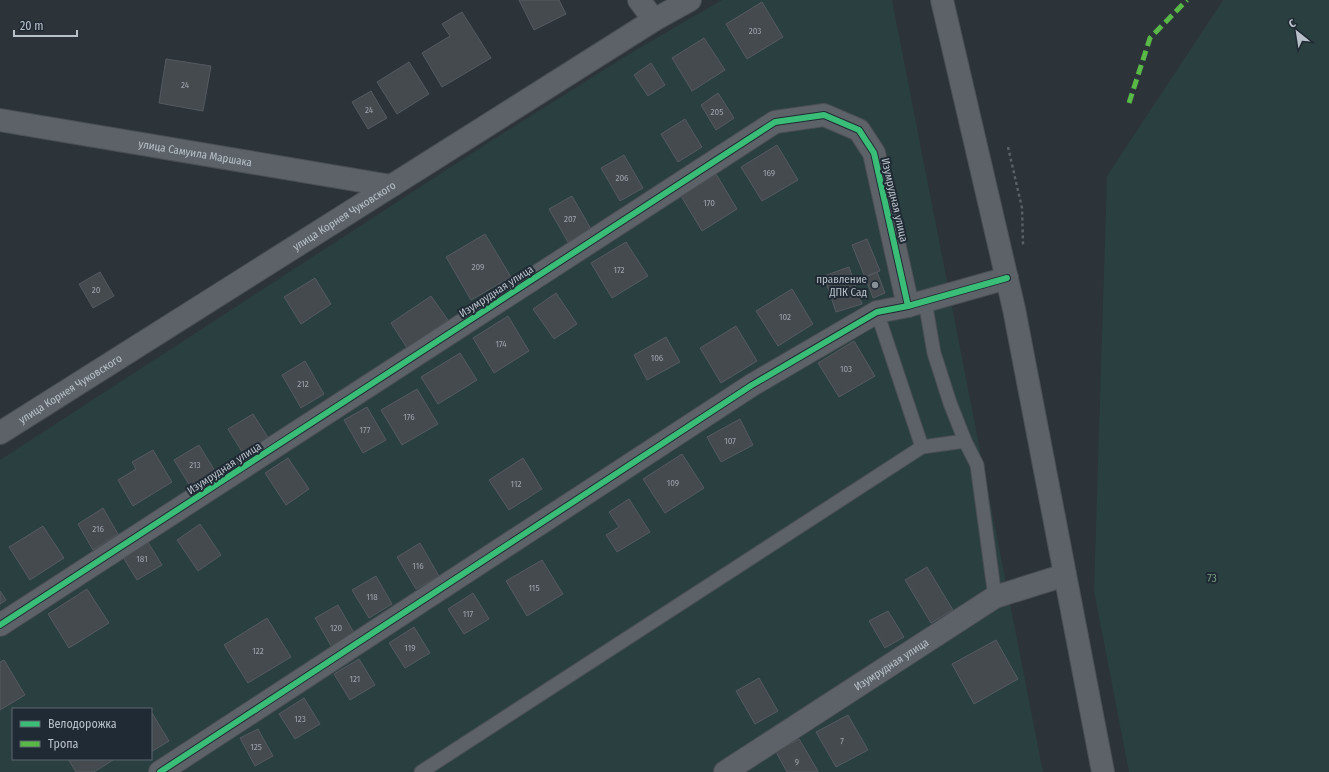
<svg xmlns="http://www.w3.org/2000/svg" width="1329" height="772" viewBox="0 0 1329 772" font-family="'Fira Sans Condensed',sans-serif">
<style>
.green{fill:#2a3f3f;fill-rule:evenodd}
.building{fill:#454a4f;stroke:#555a61}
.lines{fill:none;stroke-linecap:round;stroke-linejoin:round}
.service-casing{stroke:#4a4f54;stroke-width:15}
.minor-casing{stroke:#4a4f54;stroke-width:24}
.tertiary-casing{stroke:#4a4f54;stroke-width:24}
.path{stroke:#5a6064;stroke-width:2.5;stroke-dasharray:3 3;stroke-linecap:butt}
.service{stroke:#5c6267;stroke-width:13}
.minor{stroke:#5c6267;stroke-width:22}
.tertiary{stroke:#5c6267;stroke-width:22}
.quiet{stroke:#58b947;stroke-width:5;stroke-dasharray:10 5;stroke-linecap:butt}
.cycleway-casing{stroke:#202a34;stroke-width:8}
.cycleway{stroke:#3abd76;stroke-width:6}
.poi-dot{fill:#878f97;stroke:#202a34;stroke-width:1.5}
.labels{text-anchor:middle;stroke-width:4;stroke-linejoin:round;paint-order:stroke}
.number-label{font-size:9px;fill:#9ba2aa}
.street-label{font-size:11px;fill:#b8c0c9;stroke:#202a34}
.poi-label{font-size:11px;fill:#b8c0c9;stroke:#202a34;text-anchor:end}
.park-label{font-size:11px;fill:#779d7d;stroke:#202a34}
</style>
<rect width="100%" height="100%" fill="#2c3339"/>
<path class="green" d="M722,0H892L1043,772H0V460L494,139L629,54ZM13,709H151V759H13Z
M1223,0H1329V772H1129L1094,591L1107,176Z"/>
<path class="building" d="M519,0H559L566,14L534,30Z
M762,2L783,37L747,59L726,24Z
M462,12L491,58L442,87L422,53L450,36L442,24Z
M704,38L725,70L692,91L672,58Z
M166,59L211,66L203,111L159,103Z
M409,62L429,94L397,114L377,82Z
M651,63L665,85L648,96L634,75Z
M371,91L387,118L368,129L352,102Z
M718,93L734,118L716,130L701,105Z
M685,119L702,147L678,162L661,134Z
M777,145L798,180L762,201L741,167Z
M624,155L643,188L620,201L601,168Z
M716,174L737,209L702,231L681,196Z
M572,196L591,229L568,242L549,209Z
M485,234L511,277L471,300L446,257Z
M867,239L880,271L865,277L852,245Z
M626,242L648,276L612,298L591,263Z
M849,267L862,304L836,312L824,276Z
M100,272L114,296L93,308L79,284Z
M877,272L885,293L873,298L865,277Z
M315,278L331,304L301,324L284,297Z
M792,289L813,324L778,346L756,311Z
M556,293L577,324L554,339L533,309Z
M431,296L448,320L407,348L391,323Z
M508,316L529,351L494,373L473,338Z
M736,326L757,361L721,383L700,348Z
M666,337L680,362L647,380L634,355Z
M854,341L875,376L839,397L818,363Z
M460,353L477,380L438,404L421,377Z
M305,361L324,394L301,408L282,375Z
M417,389L438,424L402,445L381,410Z
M367,407L386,440L363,453L344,420Z
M253,414L269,439L244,455L228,429Z
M740,419L753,445L721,462L707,437Z
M199,445L215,471L190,486L174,460Z
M153,450L172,482L133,506L118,480L136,469L132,462Z
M682,454L704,488L665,513L643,479Z
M288,458L309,489L286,505L265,473Z
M523,458L542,489L509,510L489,480Z
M629,499L650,532L617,552L606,535L619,527L609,512Z
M103,508L118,534L93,550L78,524Z
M200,524L221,555L198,571L177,540Z
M43,526L64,558L30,580L9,547Z
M146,539L162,565L137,580L121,554Z
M420,543L439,576L416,589L397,557Z
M542,560L563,594L527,616L506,581Z
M927,567L953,610L931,623L905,580Z
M376,576L392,604L369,618L352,590Z
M87,589L109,623L69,648L48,614Z
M0,591L6,600L0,604Z
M473,593L489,619L464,634L448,609Z
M338,605L357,638L334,651L315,618Z
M888,611L904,637L885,648L869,621Z
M267,618L291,657L248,683L224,645Z
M414,627L430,653L405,668L389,643Z
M996,640L1018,679L974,704L952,664Z
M359,659L375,685L350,700L334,674Z
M4,660L25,695L0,710V662Z
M759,678L778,711L755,724L736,691Z
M304,698L320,724L295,739L279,714Z
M152,713L169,741L151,752V714Z
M848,715L868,750L836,767L816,732Z
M258,729L273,756L255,766L240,738Z
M799,739L818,771L817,772H787L776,752Z
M68,759H112L113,760L94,772H76Z"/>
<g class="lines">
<defs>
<path id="service" d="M925,301L934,353L950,403L965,441
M877,312L922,447L965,441L977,465L995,597
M421,772L922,447"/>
<g id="minor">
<path d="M639,0L654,20"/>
<path id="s1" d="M0,120L391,186"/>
<path id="s2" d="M0,433L654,20L690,0"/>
<path d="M0,625L775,122L824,115L859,130L874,153L908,306"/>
<path d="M160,772L752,385L877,312L908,306L1007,278"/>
<path id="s3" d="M725,772L995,597L1065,575"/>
</g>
<path id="tertiary" d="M942,0L1014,309L1103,772"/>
</defs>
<use href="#service" class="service-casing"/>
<use href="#minor" class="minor-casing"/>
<use href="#tertiary" class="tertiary-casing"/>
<path class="path" d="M1008,147L1022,208L1023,245"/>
<use href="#service" class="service"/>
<use href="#minor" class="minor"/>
<use href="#tertiary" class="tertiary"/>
<path class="quiet" d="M1129,103L1150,38L1187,0"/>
<defs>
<path id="cycleway" d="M0,625L775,122L824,115L859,130L874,153L908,306
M160,772L752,385L877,312L908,306L1007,278"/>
</defs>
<use href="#cycleway" class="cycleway-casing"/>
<use href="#cycleway" class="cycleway"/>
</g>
<circle class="poi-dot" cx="875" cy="285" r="4"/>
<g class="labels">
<g class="number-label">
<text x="755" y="34">203</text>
<text x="185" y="88">24</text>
<text x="369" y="113">24</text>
<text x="717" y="115">205</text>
<text x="769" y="176">169</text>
<text x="622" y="181">206</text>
<text x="709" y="206">170</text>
<text x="570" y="222">207</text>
<text x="478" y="270">209</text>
<text x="619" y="273">172</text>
<text x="96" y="293">20</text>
<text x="785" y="320">102</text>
<text x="501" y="347">174</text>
<text x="657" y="361">106</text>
<text x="846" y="372">103</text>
<text x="303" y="387">212</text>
<text x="409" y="420">176</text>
<text x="365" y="433">177</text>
<text x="730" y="444">107</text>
<text x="195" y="468">213</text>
<text x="673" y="486">109</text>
<text x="516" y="487">112</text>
<text x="98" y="532">216</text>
<text x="142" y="562">181</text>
<text x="418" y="569">116</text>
<text x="534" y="591">115</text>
<text x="372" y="600">118</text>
<text x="468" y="617">117</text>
<text x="336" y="631">120</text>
<text x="410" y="651">119</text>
<text x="258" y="654">122</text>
<text x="355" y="682">121</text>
<text x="300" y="722">123</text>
<text x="842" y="744">7</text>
<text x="256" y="750">125</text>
<text x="797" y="765">9</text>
</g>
<g class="street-label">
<text dy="4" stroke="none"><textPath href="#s1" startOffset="198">улица Самуила Маршака</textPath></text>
<text transform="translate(895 200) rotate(77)" y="4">Изумрудная улица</text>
<text dy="4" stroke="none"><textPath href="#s2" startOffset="407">улица Корнея Чуковского</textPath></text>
<text transform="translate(496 291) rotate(-33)" y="4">Изумрудная улица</text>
<text dy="4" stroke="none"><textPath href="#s2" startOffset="83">улица Корнея Чуковского</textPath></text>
<text transform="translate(224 468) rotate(-33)" y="4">Изумрудная улица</text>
<text dy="4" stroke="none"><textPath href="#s3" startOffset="198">Изумрудная улица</textPath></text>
</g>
<g class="poi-label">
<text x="867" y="283">правление<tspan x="867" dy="13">ДПК Сад</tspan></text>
</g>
<g class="park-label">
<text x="1212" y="582">73</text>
</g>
</g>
<rect x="12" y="708" width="140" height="52" fill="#202a34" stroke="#5d6670"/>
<rect x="20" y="721" width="20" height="6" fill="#3abd76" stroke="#5d6670"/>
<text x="48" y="728" font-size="12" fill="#b8c0c9">Велодорожка</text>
<rect x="20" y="741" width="20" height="6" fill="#58b947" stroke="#5d6670"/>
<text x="48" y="748" font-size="12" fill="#b8c0c9">Тропа</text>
<g transform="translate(1297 32) rotate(330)" stroke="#202a34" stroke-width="3" paint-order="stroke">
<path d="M0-3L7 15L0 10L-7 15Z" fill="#b8c0c9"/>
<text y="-6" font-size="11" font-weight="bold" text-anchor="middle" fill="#b8c0c9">С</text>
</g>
<path d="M14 30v6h63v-6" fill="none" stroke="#b8c0c9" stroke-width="2"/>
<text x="20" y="30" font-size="12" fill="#b8c0c9" stroke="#202a34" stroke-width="3" paint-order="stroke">20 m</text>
</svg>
